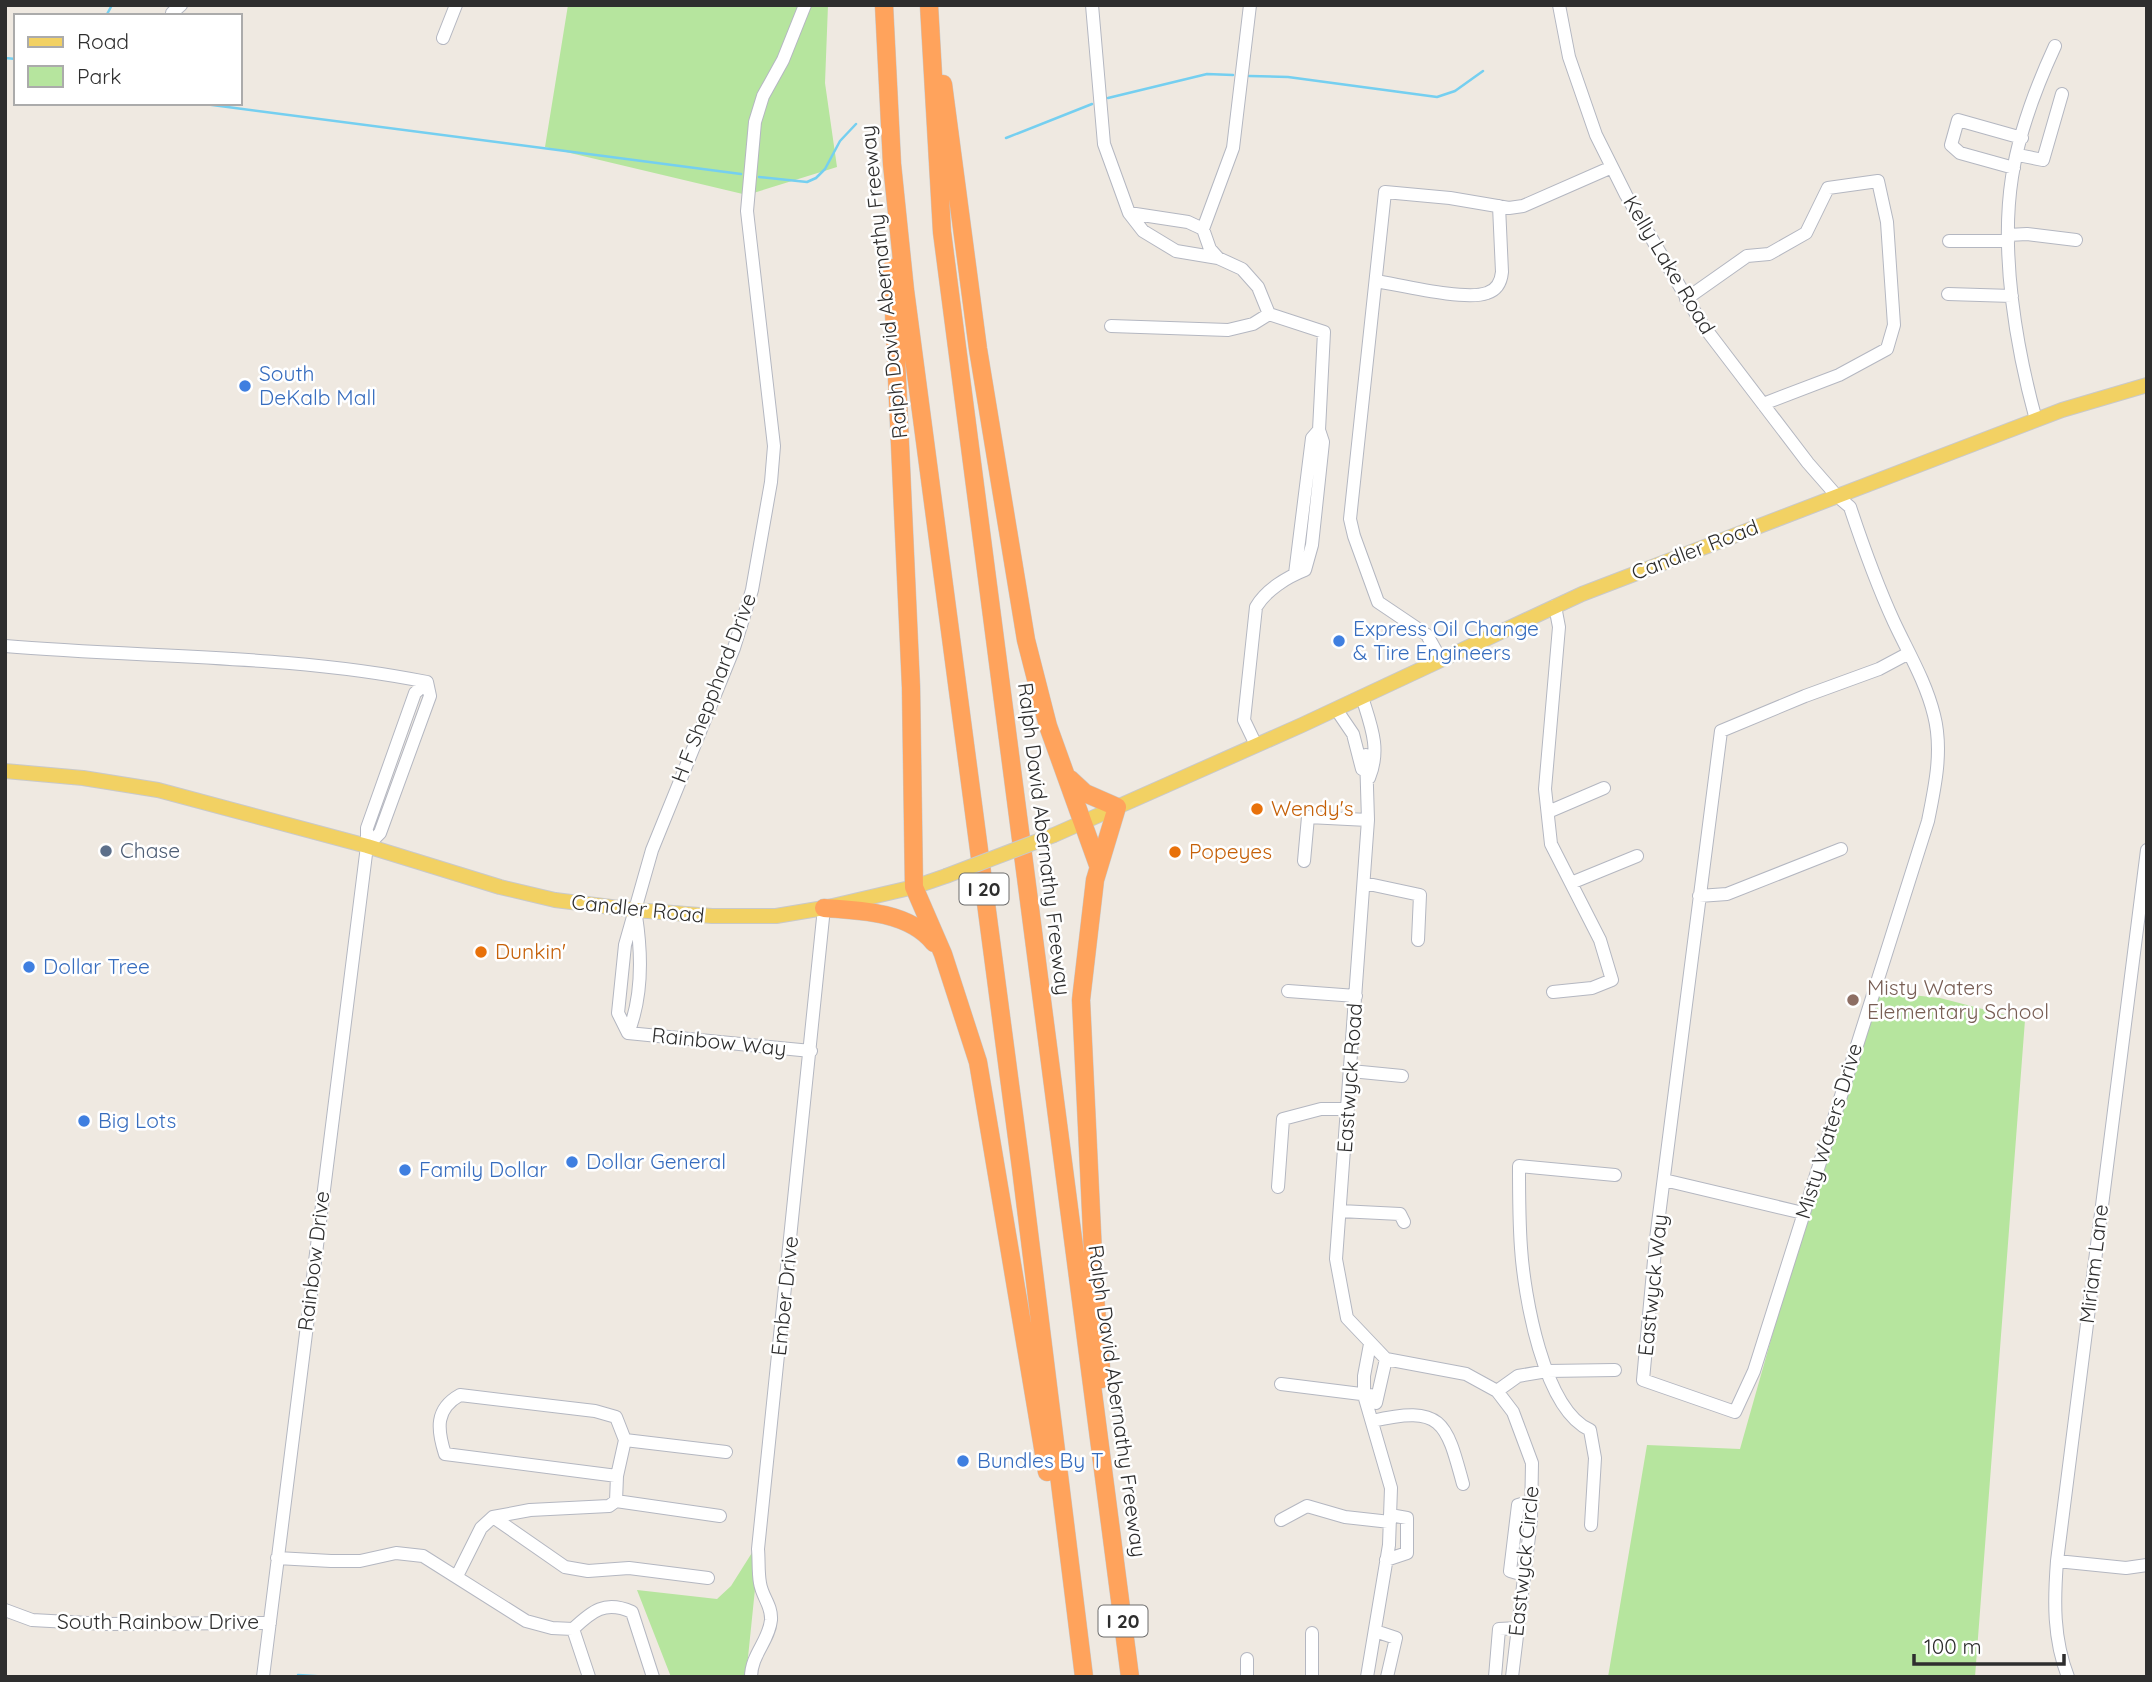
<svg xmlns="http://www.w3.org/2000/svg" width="2152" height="1682" viewBox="0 0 2152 1682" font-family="Quicksand,sans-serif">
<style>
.green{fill:#b6e59e}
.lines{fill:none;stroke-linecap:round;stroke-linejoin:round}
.stream{stroke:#75cff0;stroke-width:2.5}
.minor-casing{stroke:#b4b7c1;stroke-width:14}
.major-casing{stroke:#c9c9c9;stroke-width:16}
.highway-casing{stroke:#c9c9c9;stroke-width:19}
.minor{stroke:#fff;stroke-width:12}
.major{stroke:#f2d163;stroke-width:14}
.highway{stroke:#ffa35c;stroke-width:18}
.major-bridge-casing{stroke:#c9c9c9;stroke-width:16;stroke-linecap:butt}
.major-bridge{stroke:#f2d163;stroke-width:14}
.shop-dot{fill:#3f7fe0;stroke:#fff;stroke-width:2.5}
.food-dot{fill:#e8710a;stroke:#fff;stroke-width:2.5}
.service-dot{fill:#5c6f8a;stroke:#fff;stroke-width:2.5}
.education-dot{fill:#8d6e63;stroke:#fff;stroke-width:2.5}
.labels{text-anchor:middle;stroke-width:5;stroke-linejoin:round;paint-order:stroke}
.shield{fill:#fff;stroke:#6d6d6d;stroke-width:2}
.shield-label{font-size:19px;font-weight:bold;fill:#2e2e2e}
.street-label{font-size:21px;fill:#2e2e2e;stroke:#fff}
.shop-label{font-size:21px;fill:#366cbe;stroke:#fff;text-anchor:start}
.food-label{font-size:21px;fill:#c56008;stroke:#fff;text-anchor:start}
.service-label{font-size:21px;fill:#4e5e75;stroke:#fff;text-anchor:start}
.education-label{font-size:21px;fill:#785e54;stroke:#fff;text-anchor:start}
</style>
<rect width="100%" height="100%" fill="#efe9e1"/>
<path class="green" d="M568,5H828L825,83L837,167L747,195L545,147Z
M1874,991L1940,998L2025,1020L1975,1677H1608L1647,1445L1740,1449L1804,1223Z
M760,1540L746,1677H671L637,1590L717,1599L731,1586Z"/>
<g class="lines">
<path class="stream" d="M106,16L112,5
M5,58L16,59
M1249,76L1288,77L1437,97L1455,91L1483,71
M1108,98L1207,74L1233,75
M197,103L741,174
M1006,138L1092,104
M759,177L807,182L816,178L825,169L840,141L856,124
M298,1675L330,1677
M372,1677H390"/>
<defs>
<path id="minor" d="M1092,5L1104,144L1129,213L1143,231L1176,251L1218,258
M1559,5L1569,57L1596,135L1626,195L1702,324L1808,463L1836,495L1850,507C1863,546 1877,585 1894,622C1908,652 1926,682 1934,715C1943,750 1935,787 1928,821L1754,1371L1735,1412L1643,1380L1656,1239L1721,731L1805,696L1879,669L1909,653
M172,13L181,5
M443,38L456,5
M2018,155L2043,160L2062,94
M2014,168L1960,153L1951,145L1958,120L2022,138
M1129,213L1188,222L1203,229L1210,249L1218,258L1242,269L1258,287L1269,314L1324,332L1319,430L1323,442L1312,545L1305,570C1287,577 1266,590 1256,607L1244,720L1256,745
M1203,229L1233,148L1250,5
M2008,235L2027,234L2076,240
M1949,241H2008
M1376,281C1401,285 1465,301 1487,293C1497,290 1501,282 1502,272L1499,206
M1948,294L2012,296
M1686,299L1747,256L1769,254L1806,233L1828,188L1878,181L1887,222L1894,325L1887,349L1839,375L1763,404
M1111,326L1228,330L1253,324L1269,314
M2036,420C2016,347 2000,253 2012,177C2019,132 2036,87 2055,46
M1295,574L1312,438L1319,430
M5,646C146,658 288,654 427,682
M1441,660L1427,635L1378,602L1354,536L1350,519L1385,192L1450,198L1509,208L1523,206L1612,167
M1362,697C1371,726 1381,749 1369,778
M1336,709L1353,734L1362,769
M1366,755L1368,820L1336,1259L1347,1318L1386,1359L1466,1374L1497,1391L1513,1412L1532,1463L1531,1520L1512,1677
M1548,812L1604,788
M367,846L380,833L430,696L427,682
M1304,861L1308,817L1368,820
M1364,883L1420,895L1418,940
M1571,883L1637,856
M1699,896L1727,894L1841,849
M1288,991L1356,996
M1553,992L1592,988L1612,980L1600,940L1551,844L1545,789L1559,627L1555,606
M628,1033L618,1013L625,945L652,850L734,648L752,590L771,482L774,446L747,211L755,122L763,96L783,60L805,5
M628,1033L811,1051
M628,1033C643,996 642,955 636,916
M1351,1071L1402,1076
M1664,1180L1803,1213
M1278,1187L1283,1119L1321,1109H1348
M1340,1211L1400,1214L1404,1222
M1281,1384L1377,1396
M1497,1391L1518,1376L1547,1371L1615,1370
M1376,1403L1386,1359
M1372,1421C1442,1405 1446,1421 1463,1484
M617,1476L445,1454C437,1429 435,1409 460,1395L595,1411L616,1417L625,1440L726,1452
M616,1501L720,1516
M493,1517L565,1567L588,1571L629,1568L708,1578
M1281,1520L1307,1506L1345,1517L1390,1522
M1591,1525L1595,1458L1590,1430C1543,1409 1524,1294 1521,1248C1519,1221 1519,1193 1519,1166L1615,1175
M277,1558L331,1561H360L396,1553L423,1556L526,1621L552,1628L573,1629C592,1611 605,1600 632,1612L653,1677
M1386,1560L1407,1553V1518L1390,1515
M2057,1561L2126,1568L2147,1565
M1524,1575L1510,1571L1518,1505L1532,1501
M457,1576L481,1528L493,1517L530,1510L609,1506L616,1501L617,1476L625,1440
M5,1610L32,1620L106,1624L270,1623
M573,1629L589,1677
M1375,1631L1396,1638L1387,1677
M263,1677L367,846V828L415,693L427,682
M751,1677C751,1655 769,1641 771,1620C772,1605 762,1597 760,1583C758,1572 759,1560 758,1549L824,908
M1247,1677V1659
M1312,1677V1633
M1367,1677L1389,1545L1391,1488L1364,1395V1376L1370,1344
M1495,1677L1499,1629L1518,1628
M2068,1677C2053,1638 2054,1601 2057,1561L2147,850"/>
<path id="major" d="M5,771L83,778L158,790L367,846L500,887L555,900L635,910L712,916H776L824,908L914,887L946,876
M1054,835L1302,725L1582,594L2062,410L2147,385"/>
<path id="highway" d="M884,5L892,164L905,290L1021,1168L1084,1677
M929,5L942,232L1130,1677
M943,84L978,349L1026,640L1048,726L1098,865
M892,268L911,687L914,887L943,954L978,1062L1047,1472
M1070,779L1085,793L1117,807L1095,880L1081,1000L1095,1296L1102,1379
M824,908C860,910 910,912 934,943"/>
</defs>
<use href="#minor" class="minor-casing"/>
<use href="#major" class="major-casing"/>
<use href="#highway" class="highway-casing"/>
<use href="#minor" class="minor"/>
<use href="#major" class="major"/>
<use href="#highway" class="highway"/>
<defs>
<path id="major-bridge" d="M946,876L1054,835"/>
</defs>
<use href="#major-bridge" class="major-bridge-casing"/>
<use href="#major-bridge" class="major-bridge"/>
</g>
<g class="shop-dot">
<circle cx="245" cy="386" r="7"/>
<circle cx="1339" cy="641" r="7"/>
<circle cx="29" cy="967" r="7"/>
<circle cx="84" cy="1121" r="7"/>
<circle cx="572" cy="1162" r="7"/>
<circle cx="405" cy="1170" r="7"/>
<circle cx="963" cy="1461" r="7"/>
</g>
<g class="food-dot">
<circle cx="1257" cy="809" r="7"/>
<circle cx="1175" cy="852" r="7"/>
<circle cx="481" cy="952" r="7"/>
</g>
<circle class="service-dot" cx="106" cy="851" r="7"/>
<circle class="education-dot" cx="1853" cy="1000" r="7"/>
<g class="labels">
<g class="shield">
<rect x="959.5" y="873.5" width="49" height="31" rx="5"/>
<rect x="1098.5" y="1605.5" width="49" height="31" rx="5"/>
</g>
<g class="shield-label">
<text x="984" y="896">I 20</text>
<text x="1123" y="1628">I 20</text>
</g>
<g class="street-label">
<text transform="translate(1669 265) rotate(59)" y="7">Kelly Lake Road</text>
<text transform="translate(884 282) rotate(-96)" y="7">Ralph David Abernathy Freeway</text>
<text transform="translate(1695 550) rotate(-21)" y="7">Candler Road</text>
<text transform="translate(714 688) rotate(-69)" y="7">H F Shepphard Drive</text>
<text transform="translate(1044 839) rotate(83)" y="7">Ralph David Abernathy Freeway</text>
<text transform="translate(638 909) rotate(6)" y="7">Candler Road</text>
<text transform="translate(719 1042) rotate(6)" y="7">Rainbow Way</text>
<text transform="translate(1350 1078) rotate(-86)" y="7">Eastwyck Road</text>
<text transform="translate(1829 1131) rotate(-73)" y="7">Misty Waters Drive</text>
<text transform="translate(314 1261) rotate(-83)" y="7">Rainbow Drive</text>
<text transform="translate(2094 1264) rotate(-83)" y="7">Miriam Lane</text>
<text transform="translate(1653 1285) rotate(-84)" y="7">Eastwyck Way</text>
<text transform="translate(785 1296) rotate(-84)" y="7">Ember Drive</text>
<text transform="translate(1117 1401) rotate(82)" y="7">Ralph David Abernathy Freeway</text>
<text transform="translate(1524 1561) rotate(-84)" y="7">Eastwyck Circle</text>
<text x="158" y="1629">South Rainbow Drive</text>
</g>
<g class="shop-label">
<text x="259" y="381">South<tspan x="259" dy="24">DeKalb Mall</tspan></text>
<text x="1353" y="636">Express Oil Change<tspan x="1353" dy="24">&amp; Tire Engineers</tspan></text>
<text x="43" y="974">Dollar Tree</text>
<text x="98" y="1128">Big Lots</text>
<text x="586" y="1169">Dollar General</text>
<text x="419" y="1177">Family Dollar</text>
<text x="977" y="1468">Bundles By T</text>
</g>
<g class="food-label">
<text x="1271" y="816">Wendy's</text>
<text x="1189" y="859">Popeyes</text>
<text x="495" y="959">Dunkin'</text>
</g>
<g class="service-label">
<text x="120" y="858">Chase</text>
</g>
<g class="education-label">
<text x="1867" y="995">Misty Waters<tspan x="1867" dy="24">Elementary School</tspan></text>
</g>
</g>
<rect width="2152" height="1682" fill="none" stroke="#2e2e2e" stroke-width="14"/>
<rect x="14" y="14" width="228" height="91" fill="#ffffff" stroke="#ababab" stroke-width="2"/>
<rect x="28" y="37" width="35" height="10" fill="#f2d163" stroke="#ababab" stroke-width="2"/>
<text x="77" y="49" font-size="21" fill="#2e2e2e">Road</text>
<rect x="28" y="66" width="35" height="21" fill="#b6e59e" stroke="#ababab" stroke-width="2"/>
<text x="77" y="84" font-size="21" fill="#2e2e2e">Park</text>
<path d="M1914 1654v10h150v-10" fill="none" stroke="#2e2e2e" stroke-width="3.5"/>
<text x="1924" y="1654" font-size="21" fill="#2e2e2e" stroke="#ffffff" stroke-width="5" paint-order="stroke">100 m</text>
</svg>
